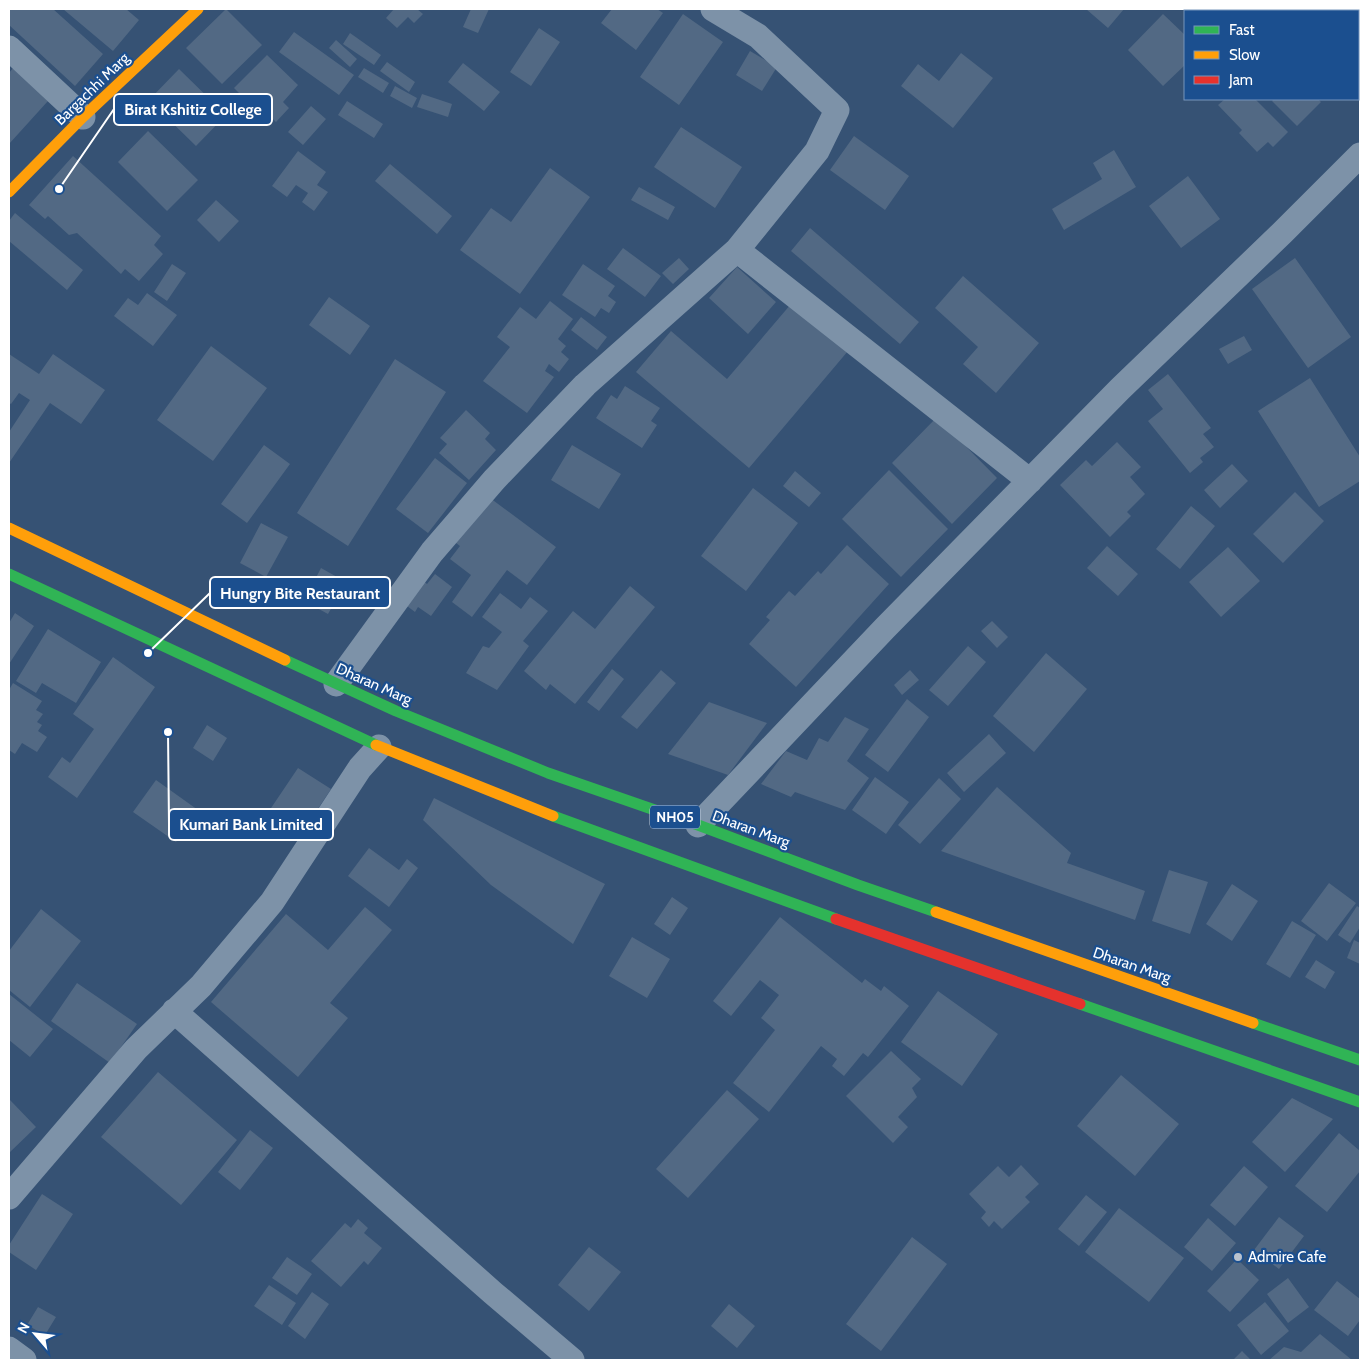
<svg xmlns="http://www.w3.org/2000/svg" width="1369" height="1369" viewBox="0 0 1369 1369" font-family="Cabin,sans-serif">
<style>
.building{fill:#526984}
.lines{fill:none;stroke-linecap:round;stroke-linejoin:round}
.street{stroke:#7d92a8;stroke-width:25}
.fast{stroke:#30b455;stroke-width:11}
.slow{stroke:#ff9f0a;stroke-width:11}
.jam{stroke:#e5322d;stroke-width:11}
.poi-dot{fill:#b9c2ce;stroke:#1b4f8f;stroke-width:2}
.labels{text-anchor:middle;stroke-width:4.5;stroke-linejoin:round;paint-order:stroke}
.shield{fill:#1b4f8f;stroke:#bbcadd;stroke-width:1}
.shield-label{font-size:14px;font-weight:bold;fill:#fff}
.street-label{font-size:15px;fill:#fff;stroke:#1b4f8f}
.poi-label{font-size:15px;fill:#fff;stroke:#1b4f8f;text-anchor:start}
.leader{fill:none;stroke:#fff;stroke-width:2}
.callout-dot{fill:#fff;stroke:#1b4f8f;stroke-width:2}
.callout{fill:#1b4f8f;stroke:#fff;stroke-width:2}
.callout-label{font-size:16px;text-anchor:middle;font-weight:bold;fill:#fff}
</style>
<rect width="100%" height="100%" fill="#365274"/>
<path class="building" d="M9,9H53L103,54L75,86L9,25Z
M63,9H126L139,20L113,51Z
M226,9L262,45L222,84L186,48Z
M394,9H417L423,14L414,23L408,17L397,28L386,18Z
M471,9H489L478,33L463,27Z
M612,9H657L663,13L636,50L601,23Z
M1086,9H1124L1108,28Z
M1282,9H1306L1309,11H1280Z
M683,14L723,42L679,105L640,77Z
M1163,14L1185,35V65L1163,86L1128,50Z
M539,28L560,42L531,86L510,72Z
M1358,29L1360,30V77L1358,80Z
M294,32L354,75L339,95L279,52Z
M350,33L381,55L374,65L343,44Z
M336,40L357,59L350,67L329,48Z
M750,51L777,67L762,91L736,75Z
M961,53L993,78L953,128L901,86L918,64L939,81Z
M267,55L298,85L283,102L289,108L276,122L266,112L262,116L234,88Z
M387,62L415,82L409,92L380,71Z
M463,63L500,92L484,111L448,82Z
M13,68L48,101L9,144V73Z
M364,68L389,83L383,93L358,77Z
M179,69L226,115L196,146L149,100Z
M395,86L417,98L412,108L390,96Z
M422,94L452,104L448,117L417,107Z
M1225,99H1255L1288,132L1273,147L1268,142L1257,152L1239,133L1242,130L1218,105Z
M1274,99H1318L1321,102L1297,126L1272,101Z
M347,101L383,124L374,138L338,115Z
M311,106L326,119L303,145L288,132Z
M681,127L742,167L715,208L654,167Z
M148,131L198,180L167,211L118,162Z
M854,136L909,176L885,210L830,170Z
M1114,150L1136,187L1064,230L1052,209L1102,179L1093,163Z
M298,151L326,172L317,185L328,192L314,211L302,202L308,193L296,185L287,197L272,186Z
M73,156L161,236L154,245L163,254L139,281L125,269L121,274L77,233L69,235L48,216L45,219L29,205Z
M390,164L452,216L437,234L375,181Z
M550,168L590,197L520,294L460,250L491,208L511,222Z
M1188,176L1220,219L1181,248L1149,206Z
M639,187L675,207L668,220L631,200Z
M216,200L239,221L219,242L197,220Z
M15,213L83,270L67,290L9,241V221Z
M810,228L919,322L900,344L791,251Z
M623,248L661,276L645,297L607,269Z
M679,258L689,269L673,284L662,273Z
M1295,258L1351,337L1308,368L1252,289Z
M172,264L186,273L167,301L154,292Z
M583,264L615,286L608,296L616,302L609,313L601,308L595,317L562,295Z
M737,267L776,302L748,334L709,298Z
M963,276L1039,343L996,393L963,364L978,347L935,308Z
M147,293L177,315L153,346L114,316L128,298L138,305Z
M329,297L370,326L350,355L309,325Z
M550,301L573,319L558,339L566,346L561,352L569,359L559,372L549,364L545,371L554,377L527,413L483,381L510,347L497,337L520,307L536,319Z
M791,304L848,351L749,468L636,372L671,331L727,379Z
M581,317L607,337L597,350L571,330Z
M1244,336L1252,350L1228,364L1219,349Z
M211,346L267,388L213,461L157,420Z
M9,354L39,374L53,354L105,390L81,424L50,403L9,463V432L30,400L19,393L11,404L9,403Z
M395,359L446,392L348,546L297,513Z
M1168,374L1211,428L1203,434L1214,447L1200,458L1203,462L1190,473L1148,421L1163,409L1148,390Z
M1310,378L1360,457V481L1319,507L1258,411Z
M625,386L660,408L651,421L657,425L642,448L596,418L611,395L617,399Z
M466,410L490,433L485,439L496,450L469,480L439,453L447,444L440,438Z
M937,417L997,478L952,524L892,463Z
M1117,442L1141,467L1130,477L1145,494L1127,512L1131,516L1110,537L1060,485L1086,460L1092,466Z
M264,445L290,464L247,523L221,504Z
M572,445L621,474L599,509L551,480Z
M435,458L467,483L428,533L396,509Z
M1232,464L1248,481L1220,508L1204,490Z
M889,470L948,529L901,577L842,519Z
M795,471L821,493L809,507L783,486Z
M753,488L798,523L746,591L701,556Z
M1295,492L1324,521L1283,563L1253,534Z
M486,495L556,547L527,585L507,570L472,617L452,602L471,575L450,559L460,546L452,540Z
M1191,506L1215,526L1180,569L1156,549Z
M261,523L288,537L266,577L240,563Z
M847,545L889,584L796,687L749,644L770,620L766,617L789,591L795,596L818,571L821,574Z
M1107,546L1138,574L1118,596L1087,568Z
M1228,547L1260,581L1221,617L1189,582Z
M321,568L346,582L328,614L304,601Z
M435,574L452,587L431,616L418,607L415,612L403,603L421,579L427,584Z
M630,586L655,607L575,704L550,684L546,690L524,671L573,611L595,629Z
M500,593L521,609L530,597L548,611L523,641L529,646L497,690L466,673L483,646L489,648L502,632L482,617Z
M15,613L34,626L9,664V623Z
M992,621L1008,637L997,648L981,631Z
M48,629L101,662L76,703L42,683L36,693L16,681Z
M968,646L986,662L948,706L929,690Z
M1046,653L1087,689L1034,752L993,716Z
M113,657L155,687L77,798L48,777L62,757L70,763L94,729L73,714Z
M612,669L624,679L599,711L587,702Z
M661,670L676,683L637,729L621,717Z
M910,670L919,680L902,695L894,685Z
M13,683L42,701L36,710L43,714L37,722L42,725L38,731L47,737L37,752L22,743L15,754L9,750V690Z
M907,699L929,717L888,772L865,755Z
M709,702L767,723L728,775L668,754Z
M845,717L869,729L847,761L869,778L845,810L795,792L791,797L761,784L786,751L807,760L819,738L828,742Z
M207,725L227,738L213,761L193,748Z
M989,734L1006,753L964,792L947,773Z
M298,768L331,789L300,836L267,814Z
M875,777L909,802L886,834L852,810Z
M939,778L961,799L920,844L898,825Z
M156,780L198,810L176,842L133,812Z
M997,787L1071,853L1067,863L1145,891L1135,920L941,851Z
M434,798L605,884L573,944L491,885L423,820Z
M369,848L399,870L407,859L418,868L389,907L348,876Z
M1169,870L1208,882L1190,934L1152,921Z
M1329,883L1356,903L1327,941L1301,921Z
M1232,884L1258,901L1232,941L1206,924Z
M672,897L688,908L670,935L654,924Z
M1357,906L1360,908V927L1350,943L1338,935Z
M365,907L392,930L330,1003L348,1018L298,1077L211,1002L286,914L328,950Z
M41,909L81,941L30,1007L9,990V951Z
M780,917L862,983L865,979L881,991L884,986L909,1006L868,1057L863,1053L844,1076L832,1066L837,1059L821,1046L769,1112L733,1083L775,1030L761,1018L779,995L760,980L731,1016L713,1001Z
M1292,921L1316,935L1290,978L1266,964Z
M632,937L670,959L647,998L609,976Z
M1354,940L1360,943V964L1347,958Z
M1316,960L1335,972L1325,989L1305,977Z
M77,983L137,1024L110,1063L51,1021Z
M938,991L998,1034L962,1086L901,1042Z
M9,994L53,1029L30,1057L9,1040Z
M891,1051L921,1079L912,1088L917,1097L898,1117L908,1127L893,1143L846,1096Z
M158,1072L237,1140L181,1205L101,1137Z
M1121,1075L1179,1124L1135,1176L1077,1126Z
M727,1090L759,1119L688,1198L656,1169Z
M1292,1098L1333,1119L1285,1172L1252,1142Z
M10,1100L36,1127L9,1153V1102Z
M250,1130L273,1148L240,1190L218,1172Z
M1339,1133L1360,1151V1171L1327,1212L1295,1186Z
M1021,1165L1039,1184L1025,1197L1030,1202L1002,1229L994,1221L989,1227L981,1218L986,1212L969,1194L998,1166L1009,1177Z
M1244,1166L1268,1187L1235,1226L1210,1205Z
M42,1194L73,1214L36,1270L9,1252V1245Z
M1086,1195L1107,1212L1079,1246L1058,1229Z
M1119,1208L1184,1258L1149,1302L1085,1252Z
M1279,1217L1304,1236L1279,1269L1254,1250Z
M1208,1218L1236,1243L1212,1271L1184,1247Z
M358,1219L368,1228L364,1233L382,1248L368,1265L364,1261L341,1287L311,1261L345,1223L351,1228Z
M912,1237L947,1264L881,1351L846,1324Z
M589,1247L621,1272L589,1311L558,1285Z
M287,1257L312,1274L297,1295L272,1278Z
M1237,1259L1259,1280L1230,1312L1207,1291Z
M1288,1278L1309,1307L1288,1323L1267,1294Z
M1337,1281L1360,1299V1320L1348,1336L1314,1310Z
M269,1285L296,1303L282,1325L254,1306Z
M312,1292L329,1304L305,1339L288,1326Z
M1265,1302L1289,1331L1261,1355L1237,1325Z
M729,1304L755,1326L737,1348L711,1326Z
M38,1307L56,1317L45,1335L27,1325Z
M1320,1334L1352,1360H1269L1284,1347L1301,1352Z
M1242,1351L1251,1360H1233Z"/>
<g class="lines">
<path class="street" d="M9,48L83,117
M737,250L1030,481
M336,684L432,552L494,480L585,385L737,250L817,151L837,110L758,36L713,9
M698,825L885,628L1120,389L1282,233L1360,155
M174,1011L493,1293L572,1360
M9,1197L136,1049L201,986L272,902L360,768L379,747
M9,1349L24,1360"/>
<path class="fast" d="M9,574L376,745
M285,660L396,711L548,773L698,825L858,885L936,912
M553,816L836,919
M1080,1004L1360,1102
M1253,1023L1360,1060"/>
<path class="slow" d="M9,192L83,117L198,9
M9,528L285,660
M376,745L553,816
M936,912L1253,1023"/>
<path class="jam" d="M836,919L1080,1004"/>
</g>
<circle class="poi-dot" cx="1238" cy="1257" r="5"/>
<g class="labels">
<rect class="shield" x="650" y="805.5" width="50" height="23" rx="4"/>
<g class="shield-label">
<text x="675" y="822">NH05</text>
</g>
<g class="street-label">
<text transform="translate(92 89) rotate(-44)" y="5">Bargachhi Marg</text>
<text transform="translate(374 684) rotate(24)" y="5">Dharan Marg</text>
<text transform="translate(751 829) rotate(20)" y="5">Dharan Marg</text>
<text transform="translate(1132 965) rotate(19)" y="5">Dharan Marg</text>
</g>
<g class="poi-label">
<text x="1248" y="1262">Admire Cafe</text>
</g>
</g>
<path class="leader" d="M59 189L114 109M148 653L210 593M168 732L169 824"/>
<g class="callout-dot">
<circle cx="59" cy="189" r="5"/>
<circle cx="148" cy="653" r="5"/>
<circle cx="168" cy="732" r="5"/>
</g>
<g class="callout">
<rect x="114" y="94" width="158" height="31" rx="5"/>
<rect x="210" y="577" width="180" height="31" rx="5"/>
<rect x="169" y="809" width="164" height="31" rx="5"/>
</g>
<g class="callout-label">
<text x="193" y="115">Birat Kshitiz College</text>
<text x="300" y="599">Hungry Bite Restaurant</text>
<text x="251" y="830">Kumari Bank Limited</text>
</g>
<rect width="1369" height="1369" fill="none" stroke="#ffffff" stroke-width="20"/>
<rect x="1184" y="10" width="175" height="90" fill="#1b4f8f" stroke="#7695bc"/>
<rect x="1194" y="26" width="25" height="8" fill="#30b455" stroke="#7695bc"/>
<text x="1229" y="35" font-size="15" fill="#ffffff">Fast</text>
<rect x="1194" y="51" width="25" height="8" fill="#ff9f0a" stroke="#7695bc"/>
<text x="1229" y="60" font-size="15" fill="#ffffff">Slow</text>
<rect x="1194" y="76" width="25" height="8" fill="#e5322d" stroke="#7695bc"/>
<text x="1229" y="85" font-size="15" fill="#ffffff">Jam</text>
<g transform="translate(35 1334) rotate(298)" stroke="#1b4f8f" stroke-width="4" paint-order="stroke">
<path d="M0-4L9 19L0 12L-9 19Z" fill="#ffffff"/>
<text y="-8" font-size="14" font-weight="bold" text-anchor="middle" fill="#ffffff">N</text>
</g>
</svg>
